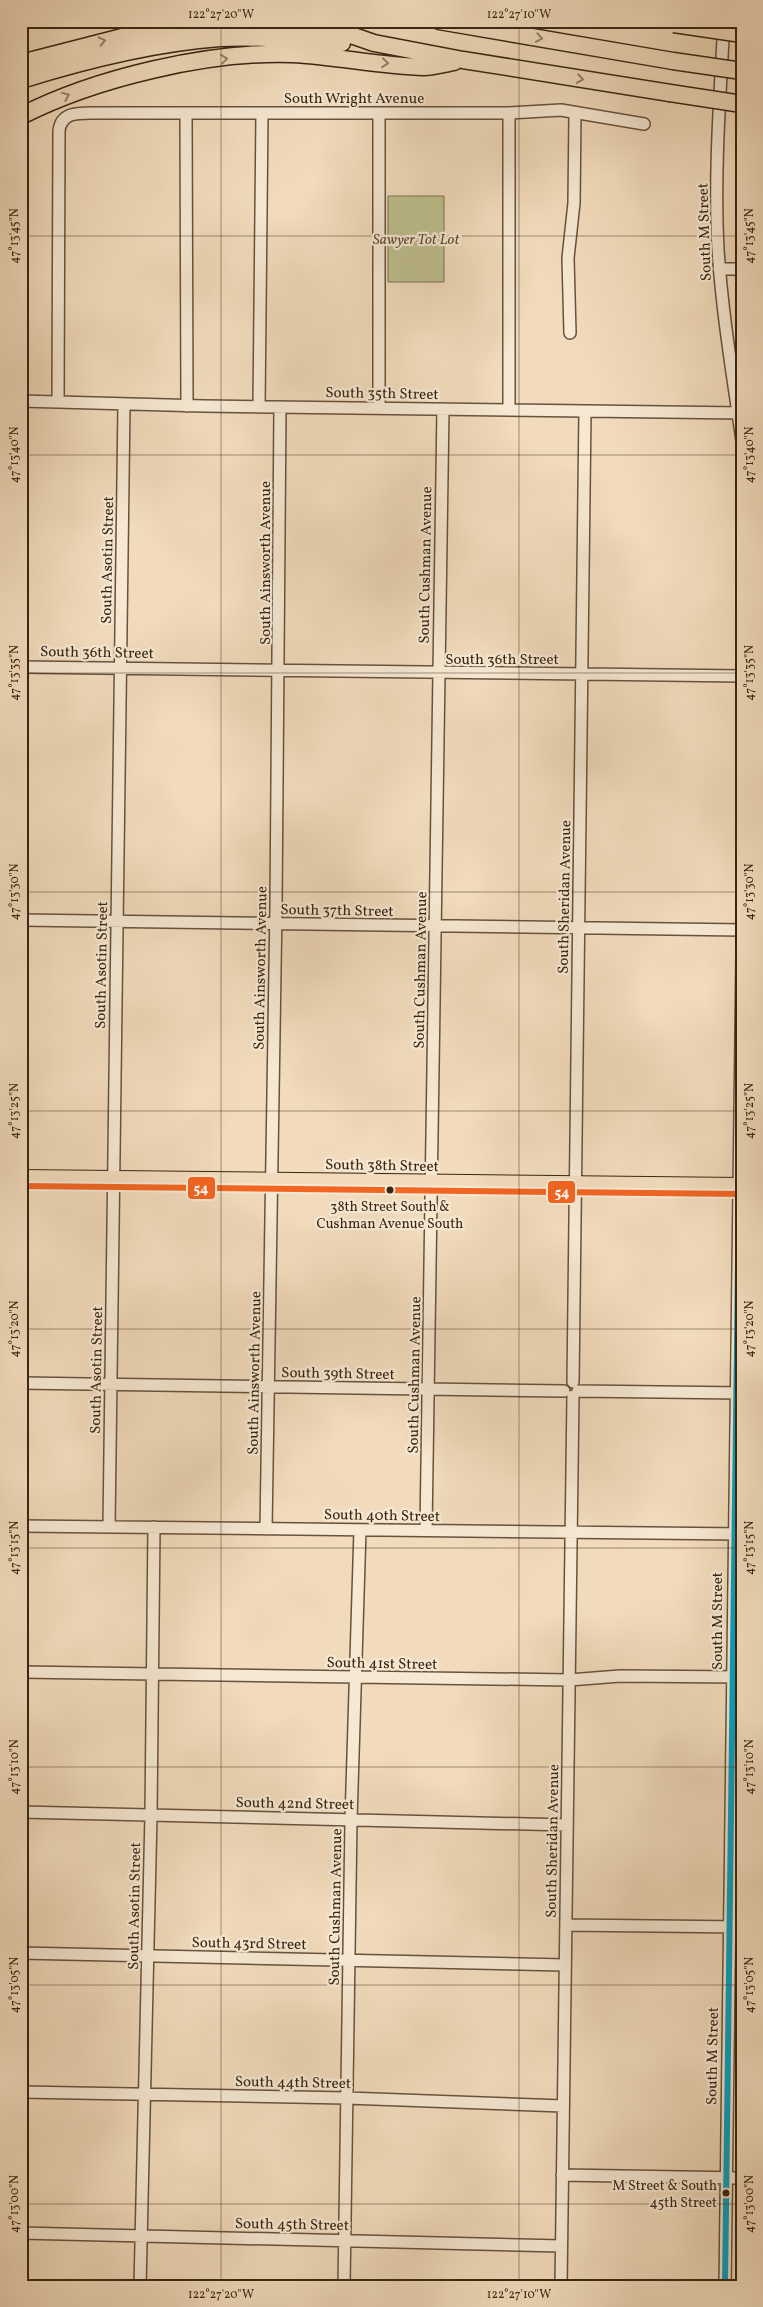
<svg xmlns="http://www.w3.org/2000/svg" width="763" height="2307" viewBox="0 0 763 2307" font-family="Vollkorn,serif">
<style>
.green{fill:#bebf8e;stroke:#7c7250}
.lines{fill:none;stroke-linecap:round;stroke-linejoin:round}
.minor-casing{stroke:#67523c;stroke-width:14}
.major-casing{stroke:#392512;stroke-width:16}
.highway-casing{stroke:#392512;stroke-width:19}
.minor{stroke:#f6e8d3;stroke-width:11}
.major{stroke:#f1dbbc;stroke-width:14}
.highway{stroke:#f1dbbc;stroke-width:16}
.highway-bridge-casing{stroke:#392512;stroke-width:19;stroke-linecap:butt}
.highway-bridge{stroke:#f1dbbc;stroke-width:16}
.bus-1-casing{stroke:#f6e8d3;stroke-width:10}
.bus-2-casing{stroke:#f6e8d3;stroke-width:10}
.bus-1{stroke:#03a2c5;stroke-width:6}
.bus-2{stroke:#f26522;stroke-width:6}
.oneway{stroke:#958067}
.ticks{fill:none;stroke:#392512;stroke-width:1;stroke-opacity:0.45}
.bus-dot{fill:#392512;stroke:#f6e8d3;stroke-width:2}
.labels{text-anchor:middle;stroke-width:4.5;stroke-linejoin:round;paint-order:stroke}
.bus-label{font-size:14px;fill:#392512;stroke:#f6e8d3}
.street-label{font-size:15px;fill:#392512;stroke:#f6e8d3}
.park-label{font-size:15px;font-style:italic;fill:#5a4c31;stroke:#f6e8d3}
.line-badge{stroke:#f6e8d3;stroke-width:2}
.badge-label{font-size:14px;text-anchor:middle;font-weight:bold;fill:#fff}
.neatline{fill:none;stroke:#392512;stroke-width:2}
.ticks-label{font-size:12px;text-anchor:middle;fill:#392512}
</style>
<rect width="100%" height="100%" fill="#f1dbbc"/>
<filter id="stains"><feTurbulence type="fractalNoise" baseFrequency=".004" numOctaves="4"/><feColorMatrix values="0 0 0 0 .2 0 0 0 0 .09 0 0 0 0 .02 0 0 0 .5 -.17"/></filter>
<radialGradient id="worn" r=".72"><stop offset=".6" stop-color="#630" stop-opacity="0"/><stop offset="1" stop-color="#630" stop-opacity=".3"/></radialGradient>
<path class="green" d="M388,196H444V282H388Z"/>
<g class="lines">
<defs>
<path id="minor" d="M724,21C720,97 714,173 718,249C722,313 733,377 742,441
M186,113L187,406
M379,113V408
M509,113V410
M719,269H742
M570,333L568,258L574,203L575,113
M21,401L204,406L742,413
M58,402L59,131C61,112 78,113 94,113H509L561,110L644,124
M259,407L262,113
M21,667L742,676
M21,920L742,930
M573,1382L585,411
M21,1383L564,1391
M578,1391L742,1393
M21,1526L742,1534
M109,1527L124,404
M266,1529L276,907L280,407
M426,1530L443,409
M21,1672L569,1680L620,1676L742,1677
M21,1812L567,1825
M566,1925L742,1927
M21,1953L565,1965
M21,2092L347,2098L563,2106
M562,2175L742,2178
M21,2233L561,2246
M140,2286L151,1815L154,1527
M344,2286L351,1820L360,1530
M561,2286L573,1396
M725,2286L742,956"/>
<path id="major" d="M21,1177L742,1185"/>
<path id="highway" d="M439,21L673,61
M21,63L134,34L193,26L246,23L345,33L374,43L463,60L670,93
M21,80C85,60 152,43 220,38C260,36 301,40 342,43
M21,116C95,78 209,51 292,54C336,56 380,66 424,67C433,67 444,64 454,62"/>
</defs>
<use href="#minor" class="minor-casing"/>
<use href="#major" class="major-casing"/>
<use href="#highway" class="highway-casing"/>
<use href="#minor" class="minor"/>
<use href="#major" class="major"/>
<use href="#highway" class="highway"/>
<defs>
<path id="highway-bridge" d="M674,24L742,34
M673,61L742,71
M670,93L742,104"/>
</defs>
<use href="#highway-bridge" class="highway-bridge-casing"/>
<use href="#highway-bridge" class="highway-bridge"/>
<defs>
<path id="bus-1" d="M725,2286L739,1185"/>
<path id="bus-2" d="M21,1186L742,1194"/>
</defs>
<use href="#bus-1" class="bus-1-casing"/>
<use href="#bus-2" class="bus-2-casing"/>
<use href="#bus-1" class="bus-1"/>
<use href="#bus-2" class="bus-2"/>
</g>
<defs><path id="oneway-chevron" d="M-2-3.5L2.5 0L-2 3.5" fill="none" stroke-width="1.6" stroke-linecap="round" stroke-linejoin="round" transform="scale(1.25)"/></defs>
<g class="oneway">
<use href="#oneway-chevron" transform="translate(539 38) rotate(10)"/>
<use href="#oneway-chevron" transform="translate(102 41) rotate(-13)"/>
<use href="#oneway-chevron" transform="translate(224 59) rotate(-7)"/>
<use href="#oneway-chevron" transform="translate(385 63) rotate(6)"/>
<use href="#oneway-chevron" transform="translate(580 79) rotate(9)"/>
<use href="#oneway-chevron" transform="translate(66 96) rotate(-22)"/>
</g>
<path class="ticks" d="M221,21V2286M519,21V2286M21,236H742M21,455H742M21,673H742M21,892H742M21,1111H742M21,1329H742M21,1548H742M21,1767H742M21,1985H742M21,2204H742"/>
<g class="bus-dot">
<circle cx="390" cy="1190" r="4.5"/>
<circle cx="726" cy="2193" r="4.5"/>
</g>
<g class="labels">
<g class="bus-label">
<text x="390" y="1211">38th Street South &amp;<tspan x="390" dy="17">Cushman Avenue South</tspan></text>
<text x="717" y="2190" text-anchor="end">M Street &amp; South<tspan x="717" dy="17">45th Street</tspan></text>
</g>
<g class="street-label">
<text x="354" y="103">South Wright Avenue</text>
<text transform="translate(704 232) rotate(-92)" y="5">South M Street</text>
<text transform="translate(382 393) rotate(1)" y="5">South 35th Street</text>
<text transform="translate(107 560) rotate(-89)" y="5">South Asotin Street</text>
<text transform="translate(265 563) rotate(-90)" y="5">South Ainsworth Avenue</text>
<text transform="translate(425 565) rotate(-89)" y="5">South Cushman Avenue</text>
<text transform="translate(97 652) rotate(1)" y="5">South 36th Street</text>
<text x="502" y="664">South 36th Street</text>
<text transform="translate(564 897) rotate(-89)" y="5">South Sheridan Avenue</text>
<text transform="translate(337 910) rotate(1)" y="5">South 37th Street</text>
<text transform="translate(101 965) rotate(-89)" y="5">South Asotin Street</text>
<text transform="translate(260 968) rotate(-89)" y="5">South Ainsworth Avenue</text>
<text transform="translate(420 970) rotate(-89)" y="5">South Cushman Avenue</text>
<text transform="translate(382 1165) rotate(1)" y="5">South 38th Street</text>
<text transform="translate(96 1370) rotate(-89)" y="5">South Asotin Street</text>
<text transform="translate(254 1373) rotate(-89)" y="5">South Ainsworth Avenue</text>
<text transform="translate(338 1373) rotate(1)" y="5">South 39th Street</text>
<text transform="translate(414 1375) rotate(-89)" y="5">South Cushman Avenue</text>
<text transform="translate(382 1515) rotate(1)" y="5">South 40th Street</text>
<text transform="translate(717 1621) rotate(-90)" y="5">South M Street</text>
<text transform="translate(382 1663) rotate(1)" y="5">South 41st Street</text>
<text transform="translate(295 1803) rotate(1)" y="5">South 42nd Street</text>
<text transform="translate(552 1841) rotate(-89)" y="5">South Sheridan Avenue</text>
<text transform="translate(134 1906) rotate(-89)" y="5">South Asotin Street</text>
<text transform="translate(335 1907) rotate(-89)" y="5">South Cushman Avenue</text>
<text transform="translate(249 1943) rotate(1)" y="5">South 43rd Street</text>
<text transform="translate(712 2056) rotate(-89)" y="5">South M Street</text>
<text transform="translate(293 2082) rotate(1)" y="5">South 44th Street</text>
<text transform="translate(292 2224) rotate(1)" y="5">South 45th Street</text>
</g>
<g class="park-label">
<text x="416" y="244">Sawyer Tot Lot</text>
</g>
</g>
<g class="line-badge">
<rect x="187" y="1176" width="29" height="24" rx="5" fill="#f26522"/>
<rect x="547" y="1180" width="29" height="24" rx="5" fill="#f26522"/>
</g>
<g class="badge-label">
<text x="201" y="1193">54</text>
<text x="562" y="1197">54</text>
</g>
<rect width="763" height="2307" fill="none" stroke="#f1dbbc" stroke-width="55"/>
<rect x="28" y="28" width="708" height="2252" class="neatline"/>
<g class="ticks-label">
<text x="221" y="18">122°27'20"W</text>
<text x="519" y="18">122°27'10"W</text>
<text transform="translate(14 236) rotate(-90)" y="4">47°13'45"N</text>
<text transform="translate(749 236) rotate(-90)" y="4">47°13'45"N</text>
<text transform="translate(14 455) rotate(-90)" y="4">47°13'40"N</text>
<text transform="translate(749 455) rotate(-90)" y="4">47°13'40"N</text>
<text transform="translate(14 673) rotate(-90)" y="4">47°13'35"N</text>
<text transform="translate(749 673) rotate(-90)" y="4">47°13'35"N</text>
<text transform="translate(14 892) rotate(-90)" y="4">47°13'30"N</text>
<text transform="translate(749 892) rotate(-90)" y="4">47°13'30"N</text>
<text transform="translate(14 1111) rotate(-90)" y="4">47°13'25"N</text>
<text transform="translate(749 1111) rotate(-90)" y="4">47°13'25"N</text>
<text transform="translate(14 1329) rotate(-90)" y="4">47°13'20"N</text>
<text transform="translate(749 1329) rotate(-90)" y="4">47°13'20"N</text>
<text transform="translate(14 1548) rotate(-90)" y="4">47°13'15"N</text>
<text transform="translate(749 1548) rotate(-90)" y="4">47°13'15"N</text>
<text transform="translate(14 1767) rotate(-90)" y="4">47°13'10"N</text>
<text transform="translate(749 1767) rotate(-90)" y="4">47°13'10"N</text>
<text transform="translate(14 1985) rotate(-90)" y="4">47°13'05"N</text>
<text transform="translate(749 1985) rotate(-90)" y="4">47°13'05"N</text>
<text transform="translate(14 2204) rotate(-90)" y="4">47°13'00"N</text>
<text transform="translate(749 2204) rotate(-90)" y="4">47°13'00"N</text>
<text x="221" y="2298">122°27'20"W</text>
<text x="519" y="2298">122°27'10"W</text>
</g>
<rect width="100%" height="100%" filter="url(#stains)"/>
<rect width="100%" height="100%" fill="url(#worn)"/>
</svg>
